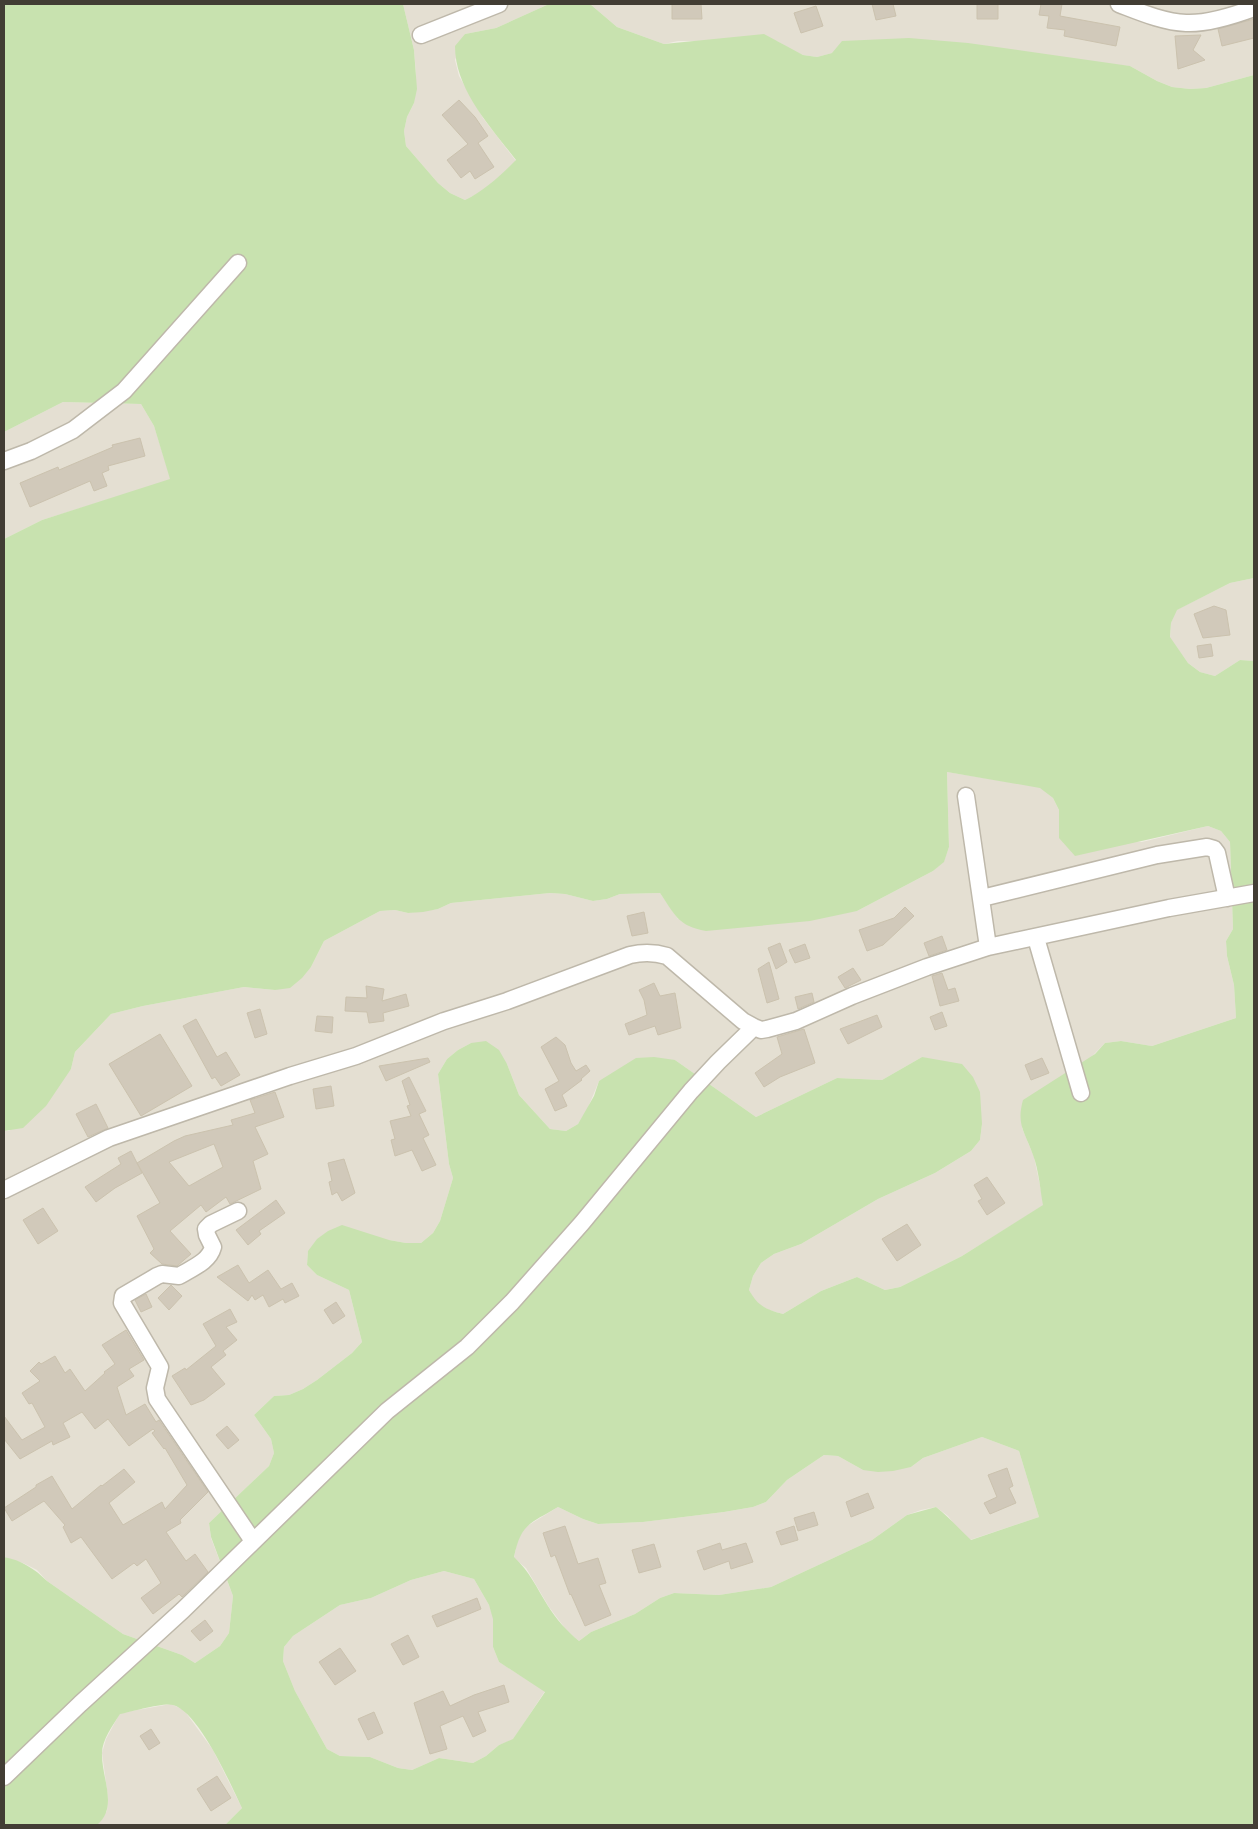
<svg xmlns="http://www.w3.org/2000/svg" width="1258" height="1829" viewBox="0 0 1258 1829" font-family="'PT Sans Narrow',sans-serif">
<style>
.residential{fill:#e4dfd2}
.green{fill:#c8e2af;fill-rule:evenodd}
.building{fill:#d1c9ba;stroke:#cbc2ae;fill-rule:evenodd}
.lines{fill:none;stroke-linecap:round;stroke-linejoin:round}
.minor-casing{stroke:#beb8aa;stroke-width:19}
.minor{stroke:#fff;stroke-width:16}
</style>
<rect width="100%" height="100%" fill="#f0ede3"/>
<path class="residential" d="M403,4H549L496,28L465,34L455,60L459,76L483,118L516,161L491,185L479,193L465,200L450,193L438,183L406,146L404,131L407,117L414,103L416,73L414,50Z
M590,4H1254V75L1206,88L1190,89L1172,87L1157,81L1130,66L832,53L817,57L803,55L790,49L777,41H678L664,44L617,27Z
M63,402L141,404L154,426L171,480L42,520L4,539V432Z
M1254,578V661L1240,660L1215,676L1200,672L1188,663L1170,638L1171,623L1176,610L1230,583Z
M947,772L1040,787L1053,798L1059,810V838L1142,842L1208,826L1221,831L1230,842L1233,929L1226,941L1227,956L1234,985L1236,1018L1152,1046L1121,1041L1105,1043L1022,1128L1034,1157L1044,1205L962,1256L900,1287L885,1290L857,1277L821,1291L783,1314L769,1310L756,1303L749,1290L753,1276L761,1263L774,1254L801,1244L878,1199L935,1173L971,1151L980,1140L982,1124L922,1057L882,1080L837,1078L756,1117L675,1060L599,1081L587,1110L578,1124L566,1131L550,1129L519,1095L507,1064L471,1043L458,1050L447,1059L438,1074L449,1164L453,1178L440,1221L433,1233L421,1243H406L389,1240L308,1251L307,1265L317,1275L349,1290L362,1342L352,1353L317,1380L303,1389L289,1395L274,1396L254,1415L271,1439L274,1453L269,1466L209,1523L211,1538L233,1596L229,1633L220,1646L195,1663L182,1655L123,1634L47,1581L37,1570L23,1563L4,1557V1131H9L71,1069L75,1052L111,1014L143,1006L244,987L275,990L311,967L324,941L380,911L395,910L408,913L438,909L451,903L550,893L565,894L593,901L607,899L620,894L660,893L678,919L857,911L933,871L944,861L949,847Z
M982,1437L1019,1451L1039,1517L970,1540L958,1529L948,1516L936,1507L921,1510L907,1515L872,1540L771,1587L719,1595L674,1593L660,1598L635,1614L591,1632L579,1641L567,1631L549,1607L526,1568L514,1558L517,1542L524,1528L558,1507L583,1519L598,1524L643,1522L724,1512L753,1507L766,1502L787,1480L824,1455L838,1456L863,1470L911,1467L923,1458Z
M444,1571L474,1579L489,1605L494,1619L493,1647L499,1662L545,1691L513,1740L499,1745L486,1756L473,1763L439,1758L412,1770L398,1768L370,1757L340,1756L327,1749L295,1691L283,1661L284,1647L293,1636L340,1605L371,1598L411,1580Z
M171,1704L184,1710L213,1750L242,1808L225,1825H97L107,1811L108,1797L102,1753L106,1739L120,1713Z"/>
<path class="green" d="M4,4H403L414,50L417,89L414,103L407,117L404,131L406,146L438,183L450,193L465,200C485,190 500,176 516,160C491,127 455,90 455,46L465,34L496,28L549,4H590L617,27L664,44L764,34L803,55L817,57L832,53L842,41L909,38L968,43L1130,66L1157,81L1172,87L1190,89L1206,88L1254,75V578L1230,583L1177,610L1171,623L1170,637L1188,663L1200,672L1215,676L1240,660L1254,661V1825H225L242,1808C230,1783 199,1712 173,1705C165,1702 130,1712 120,1714C113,1725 102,1740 102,1753C101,1777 119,1807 97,1825H4V1557C21,1560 35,1569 47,1581L123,1634L182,1655L195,1663L220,1646L229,1633L233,1596L211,1537L209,1523L269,1466L274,1453L271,1439L254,1415L274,1396L289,1395L303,1389L317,1380L352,1353L362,1342L349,1290L317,1275L307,1265L308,1251L317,1239L328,1231L342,1225L389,1240L406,1243H421L433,1233L440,1221L453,1178L449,1164L438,1074L447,1059L458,1050L471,1043L486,1041L499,1050L507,1064L519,1095L550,1129L566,1131L578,1124L594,1096L599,1081L636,1058L654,1057L675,1060L756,1117L837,1078L882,1080L922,1057L962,1064L973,1077L980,1092L982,1124L980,1140L971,1151L935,1173L878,1199L801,1244L774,1254L761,1263L753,1276L749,1290C758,1306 765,1309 783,1314L821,1291L857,1277L885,1290L900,1287L962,1256L1043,1205C1040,1189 1039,1171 1033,1155C1025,1132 1016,1125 1023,1100L1095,1054L1105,1043L1121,1041L1152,1046L1236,1018L1234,985L1227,956L1226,941L1233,929L1230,842L1221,831L1208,826L1075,856L1059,838V810L1053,798L1040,788L947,772L949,847L944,862L933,871L857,911L810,921L706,931C678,926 675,915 660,893L620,894L607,899L593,901L565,894L550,893L451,903L438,909L423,912L408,913L395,910L380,911L324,941L311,967L302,978L290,988L275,990L244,987L143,1006L111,1014L75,1052L71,1069L46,1106L23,1128L4,1131V539L42,520L170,479L154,426L141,404L63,402L4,432ZM982,1437L1019,1451L1039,1517L971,1540C959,1529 949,1517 936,1507L907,1515L872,1540L771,1587L719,1595L674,1593L660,1598L635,1614L591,1632L579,1641C567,1631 556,1619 548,1606C536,1587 530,1572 514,1557C521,1523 530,1524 558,1507L583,1519L598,1524L643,1522L724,1512L753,1507L766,1502L787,1480L824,1455L838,1456L863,1470L878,1472L893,1471L911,1467L923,1458ZM444,1571L474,1579L489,1605L493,1619V1647L499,1662L545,1692L513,1739L499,1745L486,1756L473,1763L439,1758L412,1770L398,1768L370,1757L340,1756L327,1749L295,1691L283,1661L284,1647L293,1636L340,1605L371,1598L411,1580Z"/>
<path class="building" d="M672,4H701L702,19H672Z
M872,4H893L896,16L876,20Z
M977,4H998V19H977Z
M1041,4H1062L1060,16L1120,27L1116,46L1064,36L1065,30L1047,28L1049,16L1039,15Z
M816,6L823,26L801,33L794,13Z
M1254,19V38L1222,46L1218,29Z
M1201,35L1193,50L1205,60L1178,69L1175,36Z
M459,100L475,117L488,136L478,143L494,167L475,179L470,171L461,178L447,160L468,144L442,115Z
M140,438L145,456L108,466L109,470L102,473L107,486L94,491L90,481L30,507L20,483L58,467L59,470L113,447L112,445Z
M1214,606L1226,610L1230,635L1203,638L1194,614Z
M1211,644L1213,656L1199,658L1197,646Z
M905,907L914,916L883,945L867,951L859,930L894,918Z
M644,912L648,933L632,936L627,916Z
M942,936L947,950L929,956L924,943Z
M780,943L787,962L776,969L768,948Z
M805,944L810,958L795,963L789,950Z
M769,962L779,999L767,1003L758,969Z
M853,968L861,980L845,988L838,977Z
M942,973L948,990L955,988L959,1001L940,1006L932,976Z
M654,983L660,996L675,993L681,1028L658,1035L655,1026L629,1035L625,1024L647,1015L644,1000L639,990Z
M366,986L384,989L382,1001L406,994L409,1006L383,1013L384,1021L369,1023L367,1012L345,1011L346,997L367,998Z
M812,993L814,1002L798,1009L795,997Z
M260,1009L267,1034L255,1038L247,1013Z
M942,1012L947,1026L935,1030L930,1017Z
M877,1015L882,1027L848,1044L840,1029Z
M317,1016L333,1017L332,1033L315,1031Z
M196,1019L217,1057L226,1052L240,1075L221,1086L215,1077L212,1079L183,1026Z
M804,1029L815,1063L780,1077L764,1087L755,1073L782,1054L777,1037Z
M160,1034L192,1086L141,1116L109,1064Z
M556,1037L565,1045L571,1063L576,1071L586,1065L590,1071L581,1079L582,1080L562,1095L567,1106L555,1111L545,1089L559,1081L541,1047Z
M428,1058L430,1062L386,1081L379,1066Z
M1042,1058L1049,1073L1031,1080L1025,1065Z
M409,1077L426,1111L419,1114L429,1135L423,1138L436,1165L422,1171L412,1150L395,1156L391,1140L395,1139L390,1121L411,1116L407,1106L410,1105L402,1081Z
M331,1086L334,1106L316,1109L313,1089Z
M275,1092L284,1117L255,1127L268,1154L253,1161L261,1189L230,1204L226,1197L206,1212L201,1205L170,1231L191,1254L177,1266L162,1264L150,1253L154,1249L137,1216L160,1203L137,1163L142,1173L115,1188L96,1202L85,1187L121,1164L118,1158L131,1151L137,1163L174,1141L185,1136L233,1125L231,1120L255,1113L250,1100ZM214,1144L223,1167L189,1186L169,1162Z
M96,1104L108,1128L88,1137L76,1114Z
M344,1159L355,1193L342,1201L337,1192L332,1195L329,1182L332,1181L328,1163Z
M987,1177L1005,1203L987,1215L978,1201L982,1199L974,1185Z
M276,1200L285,1213L259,1231L261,1234L248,1245L236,1230Z
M43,1208L58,1231L38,1244L23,1220Z
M907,1224L921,1245L897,1261L882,1239Z
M238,1265L249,1283L268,1270L281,1289L292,1283L299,1296L285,1303L283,1299L269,1307L263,1295L255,1300L252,1295L248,1301L217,1277Z
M171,1285L182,1296L169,1310L158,1298Z
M146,1294L152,1307L141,1312L135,1300Z
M336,1302L345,1316L333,1324L324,1310Z
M230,1309L237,1322L226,1327L237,1340L223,1351L226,1355L211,1367L225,1384L204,1400L191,1405L172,1376L185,1368L186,1370L216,1346L203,1324Z
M126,1330L144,1360L129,1369L134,1376L117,1387L126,1415L145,1404L156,1422L159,1420L208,1492L180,1520L181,1523L166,1532L186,1561L195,1554L208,1572L182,1597L179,1594L153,1614L141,1598L161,1583L146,1559L137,1566L134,1563L112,1579L81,1537L71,1543L63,1527L65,1525L44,1501L12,1521L4,1508L36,1487V1485L52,1476L72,1509L101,1485L102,1486L124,1469L135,1482L109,1503L123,1525L162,1502L165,1509L187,1485L165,1448L164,1449L152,1433L155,1431L153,1429L129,1446L108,1419L95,1429L82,1412L63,1423L70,1437L53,1445L52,1441L20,1459L4,1439V1416L22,1440L45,1427L32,1403L29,1404L22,1393L40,1381L30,1371L39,1362L41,1364L55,1356L65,1373L70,1369L85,1391L105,1373L104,1372L115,1364L102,1345Z
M227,1426L239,1440L228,1449L216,1435Z
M1007,1468L1013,1486L1009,1488L1016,1503L990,1514L984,1503L997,1497L988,1475Z
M868,1493L874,1508L851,1517L846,1502Z
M814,1512L818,1525L798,1531L794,1518Z
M565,1526L578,1564L598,1558L606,1583L599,1585L611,1615L585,1626L571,1594L570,1595L555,1555L551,1557L543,1533Z
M794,1526L798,1540L781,1545L776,1532Z
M720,1543L722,1550L746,1543L753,1562L731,1569L729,1561L704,1570L697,1551Z
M654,1544L661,1567L639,1573L632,1550Z
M477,1598L481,1609L437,1627L432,1616Z
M205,1620L213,1631L200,1641L191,1631Z
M408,1635L419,1657L403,1665L391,1644Z
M340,1648L356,1671L335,1685L319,1662Z
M504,1685L509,1702L478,1712L486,1731L473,1737L463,1716L440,1726L447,1749L430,1754L414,1703L443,1691L450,1706L474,1695Z
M374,1712L383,1733L368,1740L358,1719Z
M151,1729L160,1743L149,1750L140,1736Z
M217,1776L231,1798L211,1811L197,1789Z"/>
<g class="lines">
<defs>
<path id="minor" d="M1119,4C1140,12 1163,22 1186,23C1206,24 1235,15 1254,8
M421,35L499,4
M4,461L31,451L73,430L124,391L238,263
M966,796L988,947
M982,898L1157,855L1207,847L1214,849L1217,853L1227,898
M1036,938L1081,1093
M4,1190L109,1138L290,1076L356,1056L444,1021L507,1001L630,955C643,952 654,952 667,956L743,1021L754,1027L761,1030L767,1029L796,1021L852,996L927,967L988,947L1169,908L1254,893
M238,1211L211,1224L206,1229L207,1235L213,1247C209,1262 192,1268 179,1276L162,1274L157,1276L123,1296L122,1303L160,1367L155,1388L157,1399L253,1541
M4,1777L80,1704L183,1610L387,1411L467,1347L512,1302L582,1223L691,1091L718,1062L754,1027"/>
</defs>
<use href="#minor" class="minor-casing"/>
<use href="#minor" class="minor"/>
</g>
<rect width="1258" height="1829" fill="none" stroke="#423d34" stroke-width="10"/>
</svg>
